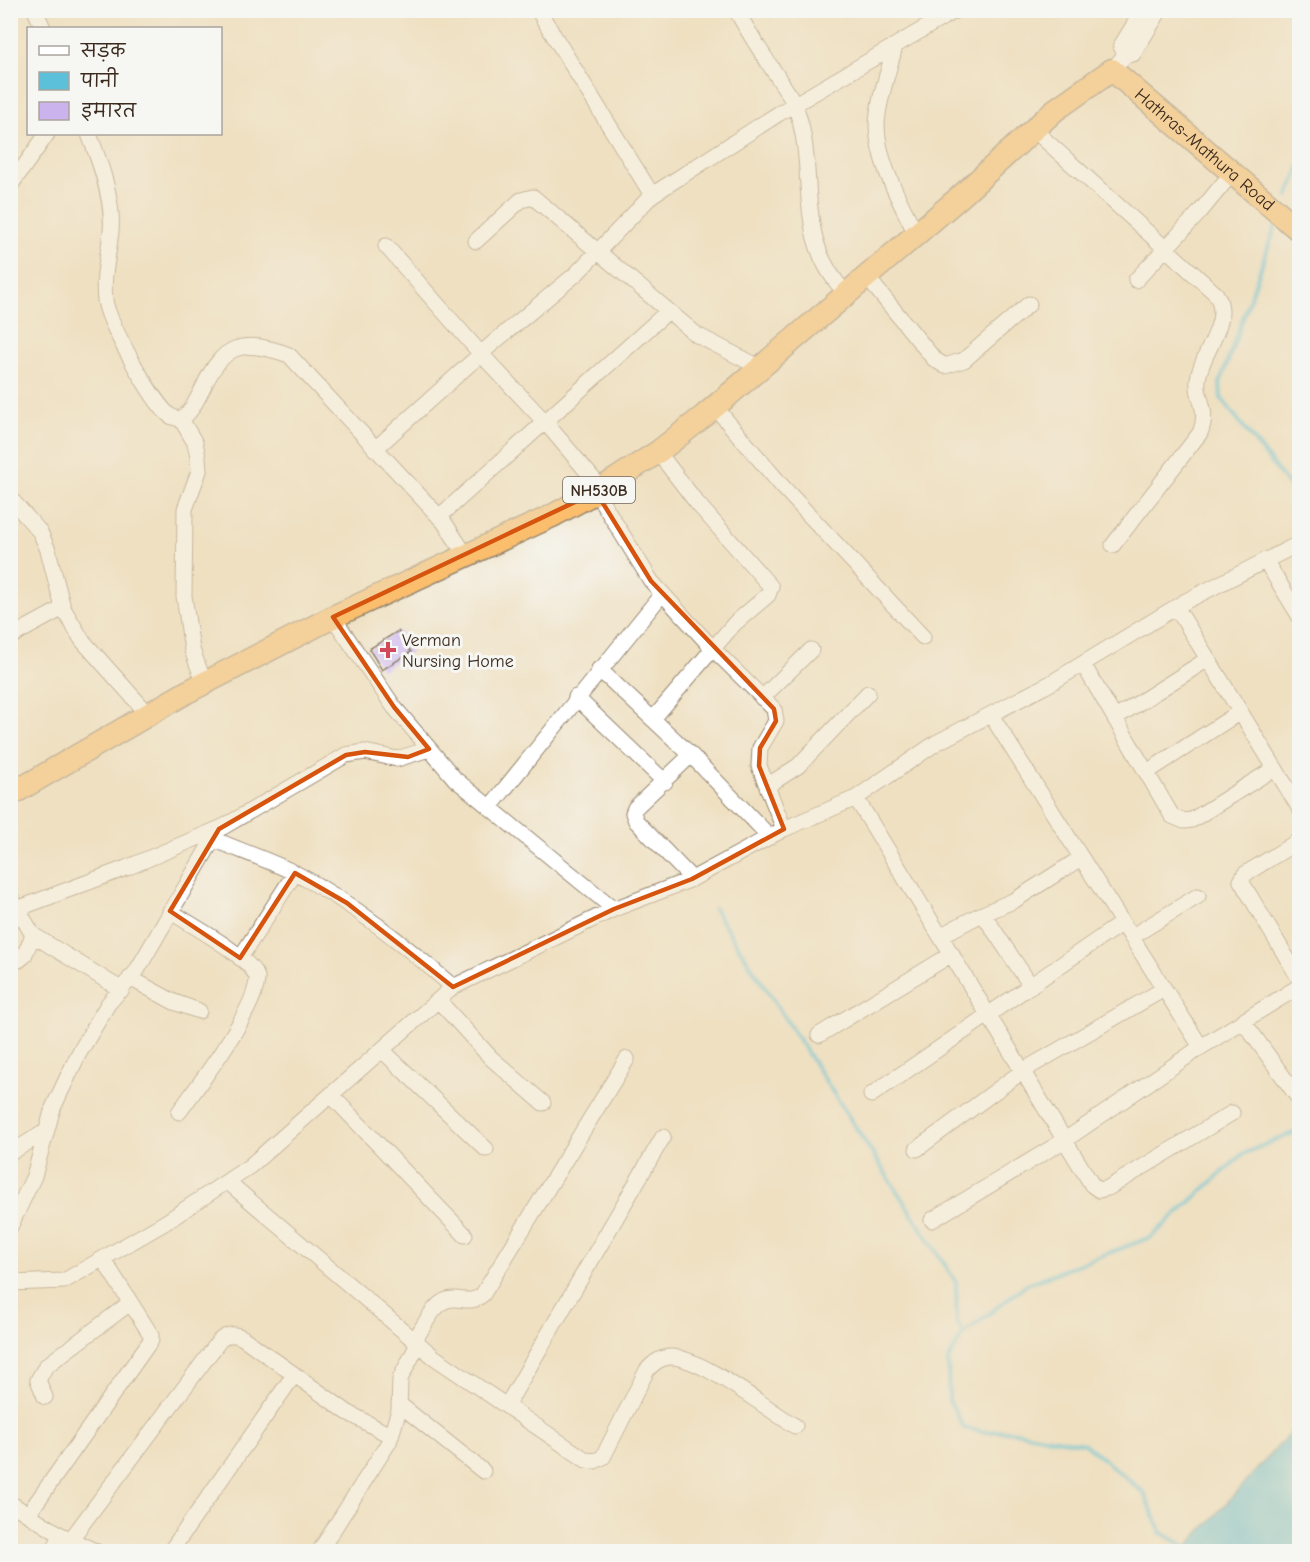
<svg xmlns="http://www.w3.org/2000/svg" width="1310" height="1562" viewBox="0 0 1310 1562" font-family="'Comic Neue','Playpen Sans Deva',sans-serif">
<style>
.water{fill:#5cc0da;stroke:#4c757c;stroke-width:1.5}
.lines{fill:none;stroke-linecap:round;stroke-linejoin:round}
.stream{stroke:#5cc0da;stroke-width:4.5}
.building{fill:#cbb3ee}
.minor-casing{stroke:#958570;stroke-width:17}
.highway-casing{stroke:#958570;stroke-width:25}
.minor{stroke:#fff;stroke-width:15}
.highway{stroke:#fabe6d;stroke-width:22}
.marked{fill:none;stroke:#d7540e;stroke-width:4.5;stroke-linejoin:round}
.poi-dot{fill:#d1495b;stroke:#f6f6f2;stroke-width:2}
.labels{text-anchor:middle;stroke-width:6;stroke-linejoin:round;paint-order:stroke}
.shield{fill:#f6f6f2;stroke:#73675e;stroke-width:1.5}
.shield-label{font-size:16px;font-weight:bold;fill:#3b2a1e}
.street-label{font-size:18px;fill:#3b2a1e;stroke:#f6f6f2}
.poi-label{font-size:18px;fill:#3b2a1e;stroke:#f6f6f2;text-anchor:start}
</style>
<rect width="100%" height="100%" fill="#f6f6f2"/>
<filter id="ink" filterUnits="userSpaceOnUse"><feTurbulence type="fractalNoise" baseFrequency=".0167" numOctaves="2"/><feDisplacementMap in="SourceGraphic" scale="12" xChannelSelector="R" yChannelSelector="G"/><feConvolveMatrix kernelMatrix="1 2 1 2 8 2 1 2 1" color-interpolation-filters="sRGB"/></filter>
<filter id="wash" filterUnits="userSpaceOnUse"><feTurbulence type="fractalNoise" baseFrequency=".008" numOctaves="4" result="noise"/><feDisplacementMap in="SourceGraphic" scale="24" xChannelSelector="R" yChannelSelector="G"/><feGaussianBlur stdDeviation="1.35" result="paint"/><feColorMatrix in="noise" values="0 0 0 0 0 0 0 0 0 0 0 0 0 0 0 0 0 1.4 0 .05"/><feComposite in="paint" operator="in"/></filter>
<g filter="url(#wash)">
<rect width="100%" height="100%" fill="#efe0c1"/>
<path class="water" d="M1299,1423V1551H1183Z"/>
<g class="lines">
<path class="stream" d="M1288,197L1300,166
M1276,225L1220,383L1221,398L1300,500
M714,909L956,1282L957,1321L963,1334
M1193,1552L1161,1532L1144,1493L1085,1444L1010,1431L984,1432L964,1428L949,1400L948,1360L963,1334L1027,1284L1151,1237L1243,1154L1300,1130"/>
</g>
<g id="blocks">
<path class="building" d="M398,631L411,652L382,670L369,649Z"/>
</g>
</g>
<g filter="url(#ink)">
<use href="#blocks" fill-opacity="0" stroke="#958570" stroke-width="1.5"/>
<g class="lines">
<defs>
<path id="minor" d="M35,10L43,28
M538,10L652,195
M736,10C749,33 763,55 777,76C783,86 792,97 796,108C819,172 792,238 846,293
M895,46C889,71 878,99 877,124C877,162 900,201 916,234
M1125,55L1121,46L1143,10
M1112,70L1125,55L1133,54L1160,10
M1034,130L1216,294C1232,320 1205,348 1199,374C1193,397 1211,406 1200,433L1113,545
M89,134C100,162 114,201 111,231C109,254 102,276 105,300C107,321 152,401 169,415C172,418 177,418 181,419C192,412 197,399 203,388C223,344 242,338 289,355L444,522L467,557
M10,186L47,134
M476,241L521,200L533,197L697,335L759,367
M386,246L481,354L545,422L601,488
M866,276L934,359L945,366L964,360L1029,304
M1136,280L1199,213L1232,173
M715,407L782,486L923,637
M181,419L195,443L198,457L199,471L185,509L184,596L192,650L204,682
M375,449L493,343L576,274L652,195L778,114L956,10
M596,492L651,581L714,650L774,709L776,721L760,748L759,766L784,829
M10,498L40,532L48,550L63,608L82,640L148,714
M439,517L667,312
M1265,560L1300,617
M1176,607L1300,809
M333,617L394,707L455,779L614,909
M10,637L63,608
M1083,664L1172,816L1184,821L1192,820L1275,768
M599,669L691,755L770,837
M576,697L665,782
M762,698L811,650
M991,715L1201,1047
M1115,718L1208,659
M653,719L734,624L768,595L771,587L697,503L658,452
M691,755L635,808L633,813L636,821L692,879
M1147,772L1240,712
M10,774L21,789
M767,786L798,766L868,693
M856,798L1092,1185L1099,1190L1108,1188L1232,1113
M490,807L662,594
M213,839C241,851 271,861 297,874C354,904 405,945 453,987
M1300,840L1245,874L1241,881L1300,980
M10,896L33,935L122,990
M17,909L126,868L223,827L346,755L365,752L397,759L429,749
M170,911C192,926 247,954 257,977C258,1008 198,1086 179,1112
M983,914L1031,986
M940,936L976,917L1015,900L1081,858
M1131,937L1198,896
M240,958L295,873
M10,959L19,960L24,956L33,935
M130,978L174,1002L199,1011
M438,1000L491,1058L543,1103
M1243,1021L1300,1100
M819,1035L952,954
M382,1050L486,1149
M331,1095L465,1235
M871,1095L1122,923
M917,1149L1024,1070L1164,989
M10,1153L45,1132
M228,1182L434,1357L586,1460L595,1461L603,1457L647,1370C654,1363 659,1358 670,1357C700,1356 767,1409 795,1426
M932,1220L1065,1140L1201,1047L1300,986
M10,1227L34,1176L53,1108L78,1055L108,1004L136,972L219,829
M10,1283L64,1281L166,1222L250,1166L453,987L614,909L692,879L784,829L856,798L936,743L1051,683L1186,601L1300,543
M414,1341C422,1330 433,1304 447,1300C461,1296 470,1306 483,1294L627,1059
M45,1397L38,1380L46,1366L130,1303
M399,1404L483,1471
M507,1405L663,1137
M10,1503L61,1535L97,1552
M29,1513L151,1340V1335L103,1259
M71,1539L220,1340C228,1334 233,1333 243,1338L347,1412L391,1436
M53,1552L61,1535
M170,1552L294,1375
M319,1552L389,1442L399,1410L400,1379L418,1344"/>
<g id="highway">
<path id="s1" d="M10,795L187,692L333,617L552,516L596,492L658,452L704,416L961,196L1055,110L1112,70L1300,231"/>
</g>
</defs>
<use href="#minor" class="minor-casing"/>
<use href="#highway" class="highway-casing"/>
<use href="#minor" class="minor"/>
<use href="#highway" class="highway"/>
</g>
</g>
<path d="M0 0H1310V1562H0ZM596,492L651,581L774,709L776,721L760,748L759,766L784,829L692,879L614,909L453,987L347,903L295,873L240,958L170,911L219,829L346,755L365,752L408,757L429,749L394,707L333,617Z" fill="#efe0c1" fill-opacity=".55" fill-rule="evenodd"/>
<path class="marked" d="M596,492L651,581L774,709L776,721L760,748L759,766L784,829L692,879L614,909L453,987L347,903L295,873L240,958L170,911L219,829L346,755L365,752L408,757L429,749L394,707L333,617Z"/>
<path class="poi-dot" d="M385 641h6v6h6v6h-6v6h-6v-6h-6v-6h6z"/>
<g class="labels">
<rect class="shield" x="563" y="477" width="72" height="26" rx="4.5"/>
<g class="shield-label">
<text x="599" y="496">NH530B</text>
</g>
<g class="street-label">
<text dy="6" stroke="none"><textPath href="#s1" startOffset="1450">Hathras-Mathura Road</textPath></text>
</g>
<g class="poi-label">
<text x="402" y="646">Verman<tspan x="402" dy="21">Nursing Home</tspan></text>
</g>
</g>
<rect width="1310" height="1562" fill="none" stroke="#f6f6f2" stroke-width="36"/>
<rect x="27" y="27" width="195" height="108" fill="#f6f6f2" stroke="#aba49d" stroke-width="1.5"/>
<rect x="39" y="46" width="30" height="9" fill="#ffffff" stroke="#aba49d" stroke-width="1.5"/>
<text x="81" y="57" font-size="18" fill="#3b2a1e">सड़क</text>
<rect x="39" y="72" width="30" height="18" fill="#5cc0da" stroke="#aba49d" stroke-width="1.5"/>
<text x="81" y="87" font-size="18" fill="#3b2a1e">पानी</text>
<rect x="39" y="102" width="30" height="18" fill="#cbb3ee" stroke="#aba49d" stroke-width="1.5"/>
<text x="81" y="117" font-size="18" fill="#3b2a1e">इमारत</text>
</svg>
